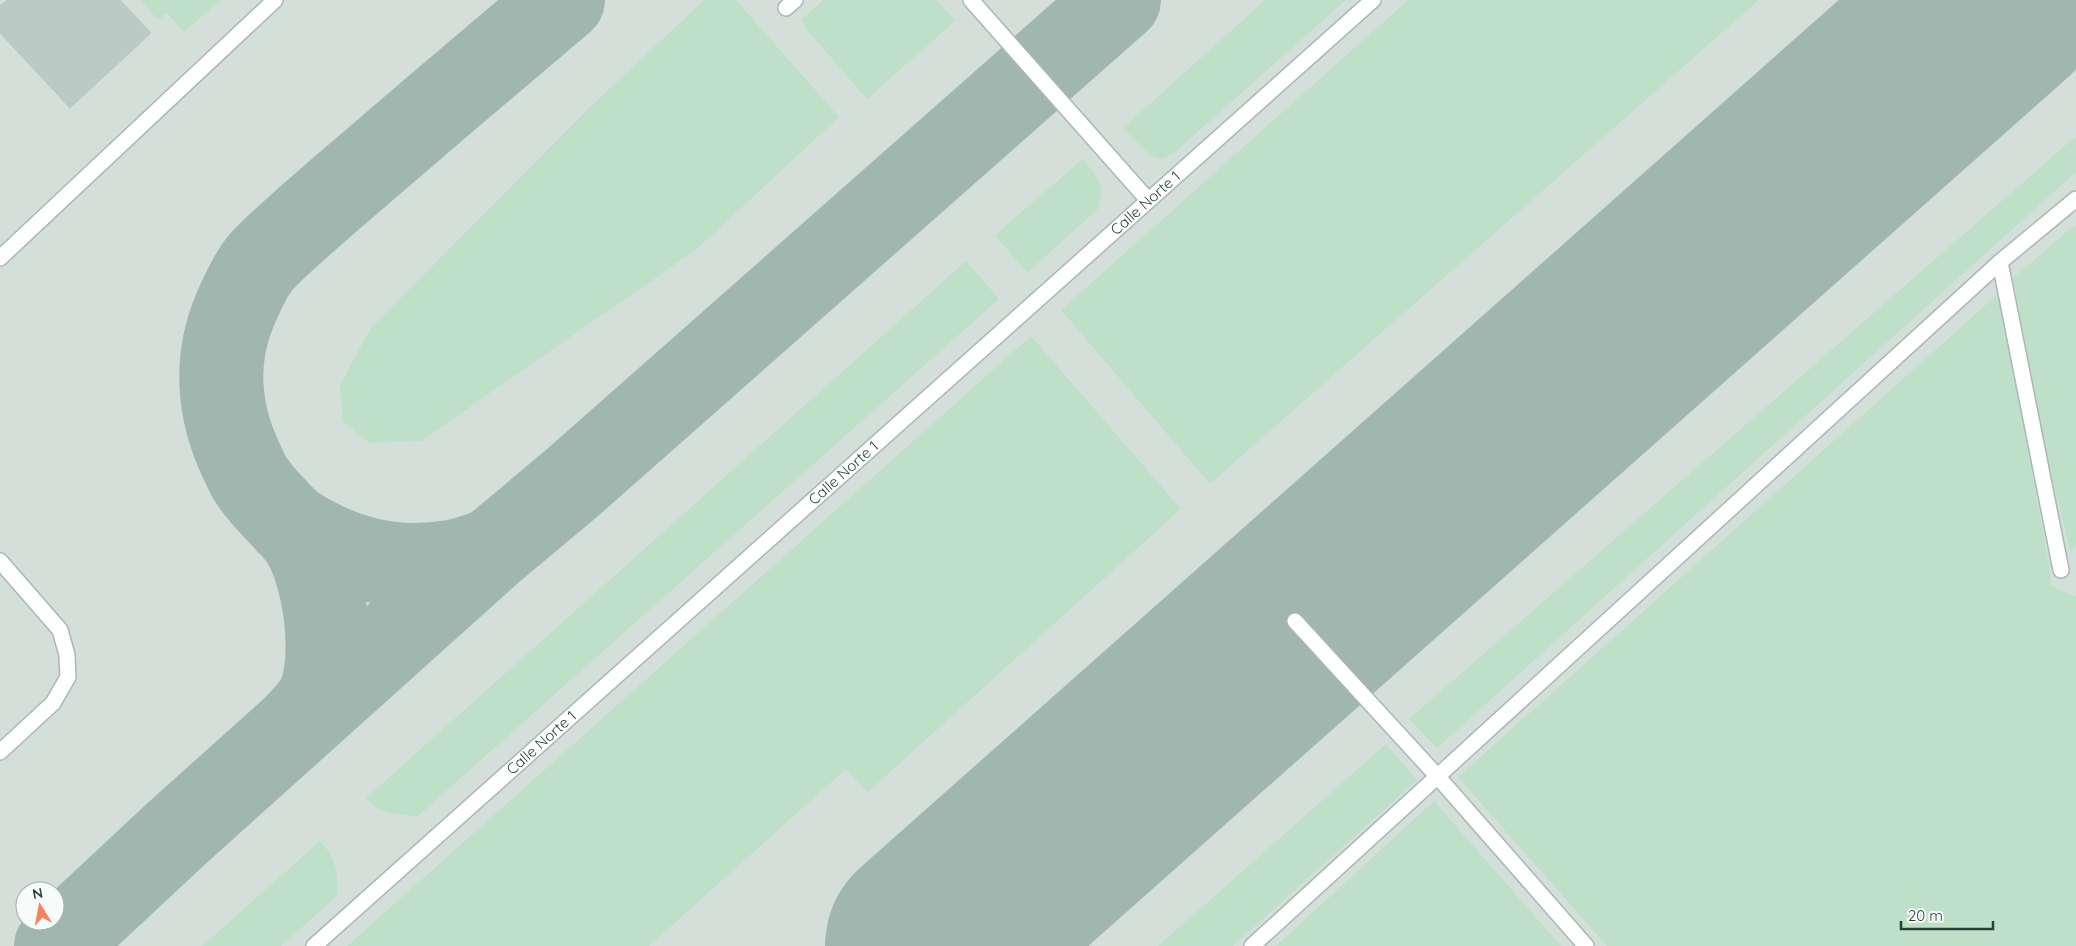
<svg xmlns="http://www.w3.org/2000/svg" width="2076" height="946" viewBox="0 0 2076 946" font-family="Quicksand,sans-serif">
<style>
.built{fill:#d4dfda;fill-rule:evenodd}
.green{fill:#bfe0c8}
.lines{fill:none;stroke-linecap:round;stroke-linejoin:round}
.taxiway{stroke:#a2b6b0;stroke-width:84}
.runway{stroke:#a2b6b0;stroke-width:210}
.building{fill:#bbcac4;stroke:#b8c9c2}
.service-casing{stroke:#a8b8b2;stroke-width:18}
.service{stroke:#fff;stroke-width:15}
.labels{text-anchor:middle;stroke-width:4;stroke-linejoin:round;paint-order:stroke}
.street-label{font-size:15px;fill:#24423a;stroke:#f7fbf9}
</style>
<rect width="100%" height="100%" fill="#e6efeb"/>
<path class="built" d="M0,0H2076V946H0ZM25,891H55V921H25Z"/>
<path class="green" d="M140,0H221L184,32L167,13L158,20Z
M704,0H736L839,117L697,249L421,441L369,443L343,421L340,385L370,329L589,108Z
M823,0H937L955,21L867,99L807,30L801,20Z
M1265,0H1346L1174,153L1163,159L1151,156L1123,128Z
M1408,0H1759L1210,484L1061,310Z
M2076,136V172L1437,748L1409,719Z
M1083,159C1098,178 1106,184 1098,209L1027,273L995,235Z
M2076,224V544L2071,553L2049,467L2013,278Z
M966,261L999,299L418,816C398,815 379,814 366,798Z
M1999,293L2049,565L2051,586L2076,596V946H1607L1458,777Z
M1031,336L1181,509L868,792L846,769L649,946H347Z
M1386,744L1417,780L1233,946H1158Z
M1434,801L1561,946H1276Z
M320,841C337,860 338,871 337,896L281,946H202Z"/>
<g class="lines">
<path class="taxiway" d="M1910,78C1934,51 1950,35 1961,0
M288,523C338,557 391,572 451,562C465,560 479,554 492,550
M295,727C304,717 315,707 320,695C336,655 325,575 302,539C288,519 268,505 254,484C248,477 245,468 241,460C218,412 214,359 235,310C241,296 252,272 262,261C273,249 286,238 298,227C328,200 358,175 388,149C446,99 504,50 563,0
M56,946L176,834L492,550L572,483L1119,0"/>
<path class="runway" d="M930,946L1997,0"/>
</g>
<path class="building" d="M7,0H120L151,33L70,108L0,33V6Z"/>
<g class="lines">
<defs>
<g id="service">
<path d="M971,0L1148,200"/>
<path d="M786,8L795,0"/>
<path d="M0,258L275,0"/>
<path d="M2000,262L2061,570"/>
<path d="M0,561L60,630L67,655L68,677L53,703L0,752"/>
<path d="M1295,621L1438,777L1586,946"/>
<path id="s1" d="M314,946L1373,0"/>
<path d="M1252,946L2000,262L2076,199"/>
</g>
</defs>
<use href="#service" class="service-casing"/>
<use href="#service" class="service"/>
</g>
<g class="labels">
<g class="street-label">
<text dy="5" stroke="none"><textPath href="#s1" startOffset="1115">Calle Norte 1</textPath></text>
<text dy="5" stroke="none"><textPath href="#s1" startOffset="710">Calle Norte 1</textPath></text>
<text dy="5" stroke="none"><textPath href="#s1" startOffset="305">Calle Norte 1</textPath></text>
</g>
</g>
<g transform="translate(40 906) rotate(349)"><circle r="24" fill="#f7fbf9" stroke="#a3b1ad"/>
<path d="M0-4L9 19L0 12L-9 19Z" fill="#f4845f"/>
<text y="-8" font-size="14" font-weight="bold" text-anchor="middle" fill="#24423a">N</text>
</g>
<path d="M1901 921v8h92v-8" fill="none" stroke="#24423a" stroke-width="2.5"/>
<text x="1908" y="921" font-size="15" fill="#24423a" stroke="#f7fbf9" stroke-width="4" paint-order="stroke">20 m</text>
</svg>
